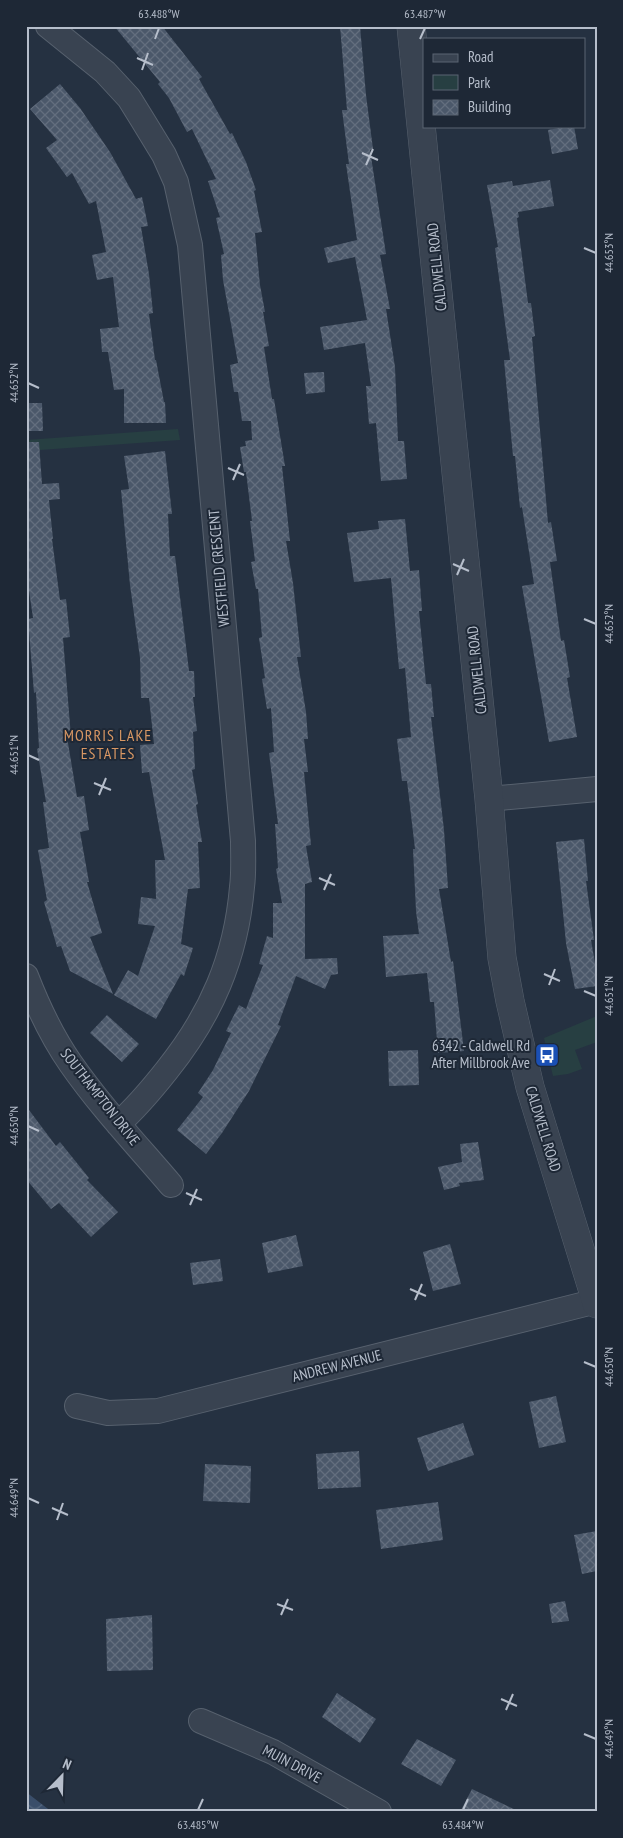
<svg xmlns="http://www.w3.org/2000/svg" width="623" height="1838" viewBox="0 0 623 1838" font-family="'PT Sans Narrow',sans-serif">
<style>
.green{fill:#273f42}
.water{fill:url(#water-waves)}
.building{fill:url(#building-cross-hatch)}
.lines{fill:none;stroke-linecap:round;stroke-linejoin:round}
.minor-casing{stroke:#57616e;stroke-width:26}
.tertiary-casing{stroke:#57616e;stroke-width:29}
.minor{stroke:#394351;stroke-width:24}
.tertiary{stroke:#394351;stroke-width:28}
.ticks{fill:none;stroke:#b6becb;stroke-width:2}
.labels{text-anchor:middle;stroke-width:4;stroke-linejoin:round;paint-order:stroke}
.street-label{font-size:15px;fill:#b6becb;stroke:#1e2836}
.poi-label{font-size:15px;fill:#b6becb;stroke:#1e2836;text-anchor:end}
.neighbourhood-label{font-size:16px;letter-spacing:1px;fill:#d89764;stroke:#1e2836}
.neatline{fill:none;stroke:#b6becb;stroke-width:2}
.ticks-label{font-size:12px;text-anchor:middle;fill:#b6becb}
</style>
<defs>
<pattern id="water-waves" width="16" height="10" patternUnits="userSpaceOnUse" patternTransform="scale(1.25)"><rect width="16" height="10" fill="#3a4e6a"/><path d="M0 5q4-4 8 0t8 0" fill="none" stroke="#54667e"/></pattern>
<pattern id="building-cross-hatch" width="8" height="8" patternUnits="userSpaceOnUse" patternTransform="scale(1.25)"><rect width="8" height="8" fill="#4b586a"/><path d="M0 0l8 8M0 8l8-8" fill="none" stroke="#636e7e"/></pattern>
</defs>
<rect width="100%" height="100%" fill="#253141"/>
<path class="green" d="M178,429L180,440L26,451V440Z
M597,1016V1042L575,1050L582,1069L568,1074L553,1076L544,1038Z"/>
<path class="water" d="M26,1792L52,1812H26Z"/>
<path class="building" d="M114,26H162L202,77L199,79L230,134L232,133L246,162L256,190L254,191L262,232L255,233L260,285L265,312H263L269,346L264,347L272,399H274L285,466H282L290,541H286L293,583L301,657H297L306,712L308,739H304L308,772H304L311,845L306,846L312,882L305,884V959L337,958L338,974L331,975L325,989L296,976L278,1025L281,1026L249,1091L222,1133L206,1154L177,1130L203,1097L198,1093L213,1070L231,1033L226,1031L239,1005L246,1009L263,965L259,964L267,936L273,938V903H282L276,869L278,868L275,824H278L269,753L274,752L271,708L267,709L262,679L265,678L259,638L262,637L258,589H256L251,562L255,561L250,521H252L246,472H244L240,447L246,446L245,441L252,440L251,421H242L238,392H234L230,365L238,363L223,280L221,255L224,254L216,218L220,217L208,181L216,179L192,129L187,132L169,98L158,84L160,82Z
M340,26H360L366,95L373,149L370,150L386,254L380,255L390,309H386L395,367L398,441H404L407,479L381,481L376,423L369,424L366,386H371L365,343L324,350L320,327L367,320L355,257L328,263L324,248L357,240L346,164H349L342,110H347Z
M60,84L80,108L110,152L136,199L142,197L148,226L141,227L149,274L153,313L149,314L155,360H156L164,402H165L166,423H124V389L114,390L108,352H102L100,329L119,327L113,277L97,280L92,255L106,252L96,201L89,204L72,173L67,177L46,148L57,140L30,109Z
M569,126H574L578,149L552,154L548,130Z
M550,180L554,206L518,212L519,217L517,218L528,303H531L535,336L532,337L548,523L551,522L557,561L550,562L561,641L564,640L570,677L567,678L577,737L549,742L522,586L534,584L522,507L520,508L515,456H513L504,360H510L495,248L498,247L487,185L512,181L513,186Z
M324,372L325,392L306,394L304,373Z
M26,403H42L43,431H26Z
M26,442H39L42,484L59,483L60,499L49,500L53,539H52L60,600L66,599L70,637L63,638L71,737H67L77,797L84,796L89,830L80,832L89,882H87L102,933L90,937L113,994L70,971L61,946L57,947L44,902L47,900L38,850L49,848L43,802H46L37,749L39,748L36,692L34,693L28,619L33,618L26,570Z
M165,451L172,514H168L170,556H175L189,671H194L195,697H193L197,731L193,732L195,769L192,770L198,804L196,805L202,842H198L200,888L188,889L181,944L193,948L184,976L181,974L156,1019L114,995L128,970L138,976L155,926L138,924L141,897L156,899L155,860H165L149,772L142,773L140,745L154,744L149,698H141L140,658L130,585L121,490L129,489L124,456Z
M405,519L410,571L419,570L422,611H419L426,684H431L434,717H431L444,830L448,888L439,889L451,962L453,961L464,1051L438,1053L434,1002H430L427,973L386,977L383,936L419,934L416,911L413,849H415L407,781H402L397,739L411,737L405,668L399,669L391,578L354,582L347,533L379,529L378,521Z
M584,839L588,881H586L594,940H591L597,975V986L575,989L566,943L556,842Z
M107,1015L139,1044L122,1062L90,1033Z
M418,1050L419,1085L389,1086L388,1051Z
M26,1106L56,1146L60,1142L89,1178L87,1180L118,1212L91,1237L59,1203L51,1209L26,1179Z
M478,1142L484,1180L459,1183L460,1186L444,1190L438,1167L462,1162L460,1144Z
M296,1235L303,1266L268,1273L262,1243Z
M450,1244L461,1284L433,1291L423,1252Z
M220,1259L223,1281L193,1285L190,1263Z
M556,1396L566,1442L539,1448L529,1402Z
M463,1423L474,1455L428,1471L417,1438Z
M359,1451L361,1487L318,1489L316,1454Z
M205,1464L251,1466L250,1503L203,1501Z
M438,1502L443,1540L381,1549L376,1510Z
M597,1531V1571L582,1574L574,1535Z
M565,1601L569,1621L552,1623L549,1604Z
M152,1615L153,1670L107,1671L106,1619Z
M337,1693L376,1719L360,1743L322,1717Z
M417,1739L456,1760L441,1786L401,1764Z
M472,1789L520,1812H460Z"/>
<g class="lines">
<defs>
<path id="minor" d="M48,26L105,72L129,98L142,119L164,155L176,182L190,245L243,841C243,856 244,872 242,887C236,958 211,1015 167,1070C152,1089 136,1108 118,1124
M489,799L597,789
M26,976C38,1007 52,1037 71,1064C101,1107 137,1145 171,1185
M77,1406L108,1413L158,1411L597,1301
M201,1721L273,1752L379,1812"/>
<path id="tertiary" d="M411,26L489,799L502,958L510,1001L530,1087L597,1304"/>
</defs>
<use href="#minor" class="minor-casing"/>
<use href="#tertiary" class="tertiary-casing"/>
<use href="#minor" class="minor"/>
<use href="#tertiary" class="tertiary"/>
</g>
<path class="ticks" d="M155,39L159,28M420,39L425,28M137,58L153,65M142,70L148,53M362,153L378,160M366,165L373,149M584,248L596,253M28,383L39,388M228,468L244,475M233,480L240,464M453,564L469,571M457,575L464,559M584,619L596,624M28,755L39,760M94,783L111,790M99,795L106,778M319,878L335,885M324,890L331,874M544,974L560,981M549,985L555,969M584,991L596,996M28,1126L39,1131M186,1193L202,1200M190,1205L197,1189M410,1289L426,1296M415,1300L422,1284M584,1362L596,1367M28,1498L39,1503M52,1508L68,1515M57,1520L63,1503M277,1604L293,1610M281,1615L288,1599M501,1699L517,1706M506,1710L513,1694M584,1734L596,1739M198,1810L203,1799M463,1810L468,1799"/>
<defs>
<symbol id="bus-square" viewBox="-11 -11 22 22"><rect x="-9" y="-9" width="18" height="18" rx="4" fill="#1a4fb4" stroke="#1e2836"/><path d="M-5-6H5V4H4V6H2V4H-2V6H-4V4H-5ZM-3.5-4V0h7V-4ZM-3.5 1.2v1.5H-2V1.2ZM2 1.2v1.5H3.5V1.2Z" fill="#fff"/></symbol>
</defs>
<g fill-rule="evenodd">
<use href="#bus-square" x="533" y="1041" width="28" height="28"/>
</g>
<g class="labels">
<g class="street-label">
<text transform="translate(437 267) rotate(-96)" y="5">CALDWELL ROAD</text>
<text transform="translate(219 568) rotate(-95)" y="5">WESTFIELD CRESCENT</text>
<text transform="translate(477 670) rotate(-96)" y="5">CALDWELL ROAD</text>
<text transform="translate(100 1097) rotate(52)" y="5">SOUTHAMPTON DRIVE</text>
<text transform="translate(543 1129) rotate(73)" y="5">CALDWELL ROAD</text>
<text transform="translate(337 1366) rotate(-14)" y="5">ANDREW AVENUE</text>
<text transform="translate(292 1764) rotate(28)" y="5">MUIN DRIVE</text>
</g>
<g class="poi-label">
<text x="530" y="1051">6342 - Caldwell Rd<tspan x="530" dy="17">After Millbrook Ave</tspan></text>
</g>
<g class="neighbourhood-label">
<text x="108" y="741">MORRIS LAKE<tspan x="108" dy="18">ESTATES</tspan></text>
</g>
</g>
<rect width="623" height="1838" fill="none" stroke="#1e2836" stroke-width="55"/>
<rect x="423" y="38" width="162" height="90" fill="#1e2836" stroke="#5b6472"/>
<rect x="433" y="54" width="25" height="8" fill="#394351" stroke="#5b6472"/>
<text x="468" y="62" font-size="15" fill="#b6becb">Road</text>
<rect x="433" y="75" width="25" height="15" fill="#273f42" stroke="#5b6472"/>
<text x="468" y="88" font-size="15" fill="#b6becb">Park</text>
<rect x="433" y="100" width="25" height="15" fill="url(#building-cross-hatch)" stroke="#5b6472"/>
<text x="468" y="112" font-size="15" fill="#b6becb">Building</text>
<g transform="translate(62 1776) rotate(23)" stroke="#1e2836" stroke-width="4" paint-order="stroke">
<path d="M0-4L9 19L0 12L-9 19Z" fill="#b6becb"/>
<text y="-8" font-size="14" font-weight="bold" text-anchor="middle" fill="#b6becb">N</text>
</g>
<rect x="28" y="28" width="568" height="1782" class="neatline"/>
<g class="ticks-label">
<text x="159" y="18">63.488°W</text>
<text x="425" y="18">63.487°W</text>
<text transform="translate(609 253) rotate(-90)" y="4">44.653°N</text>
<text transform="translate(14 383) rotate(-90)" y="4">44.652°N</text>
<text transform="translate(609 624) rotate(-90)" y="4">44.652°N</text>
<text transform="translate(14 755) rotate(-90)" y="4">44.651°N</text>
<text transform="translate(609 996) rotate(-90)" y="4">44.651°N</text>
<text transform="translate(14 1126) rotate(-90)" y="4">44.650°N</text>
<text transform="translate(609 1367) rotate(-90)" y="4">44.650°N</text>
<text transform="translate(14 1498) rotate(-90)" y="4">44.649°N</text>
<text transform="translate(609 1739) rotate(-90)" y="4">44.649°N</text>
<text x="198" y="1829">63.485°W</text>
<text x="463" y="1829">63.484°W</text>
</g>
</svg>
